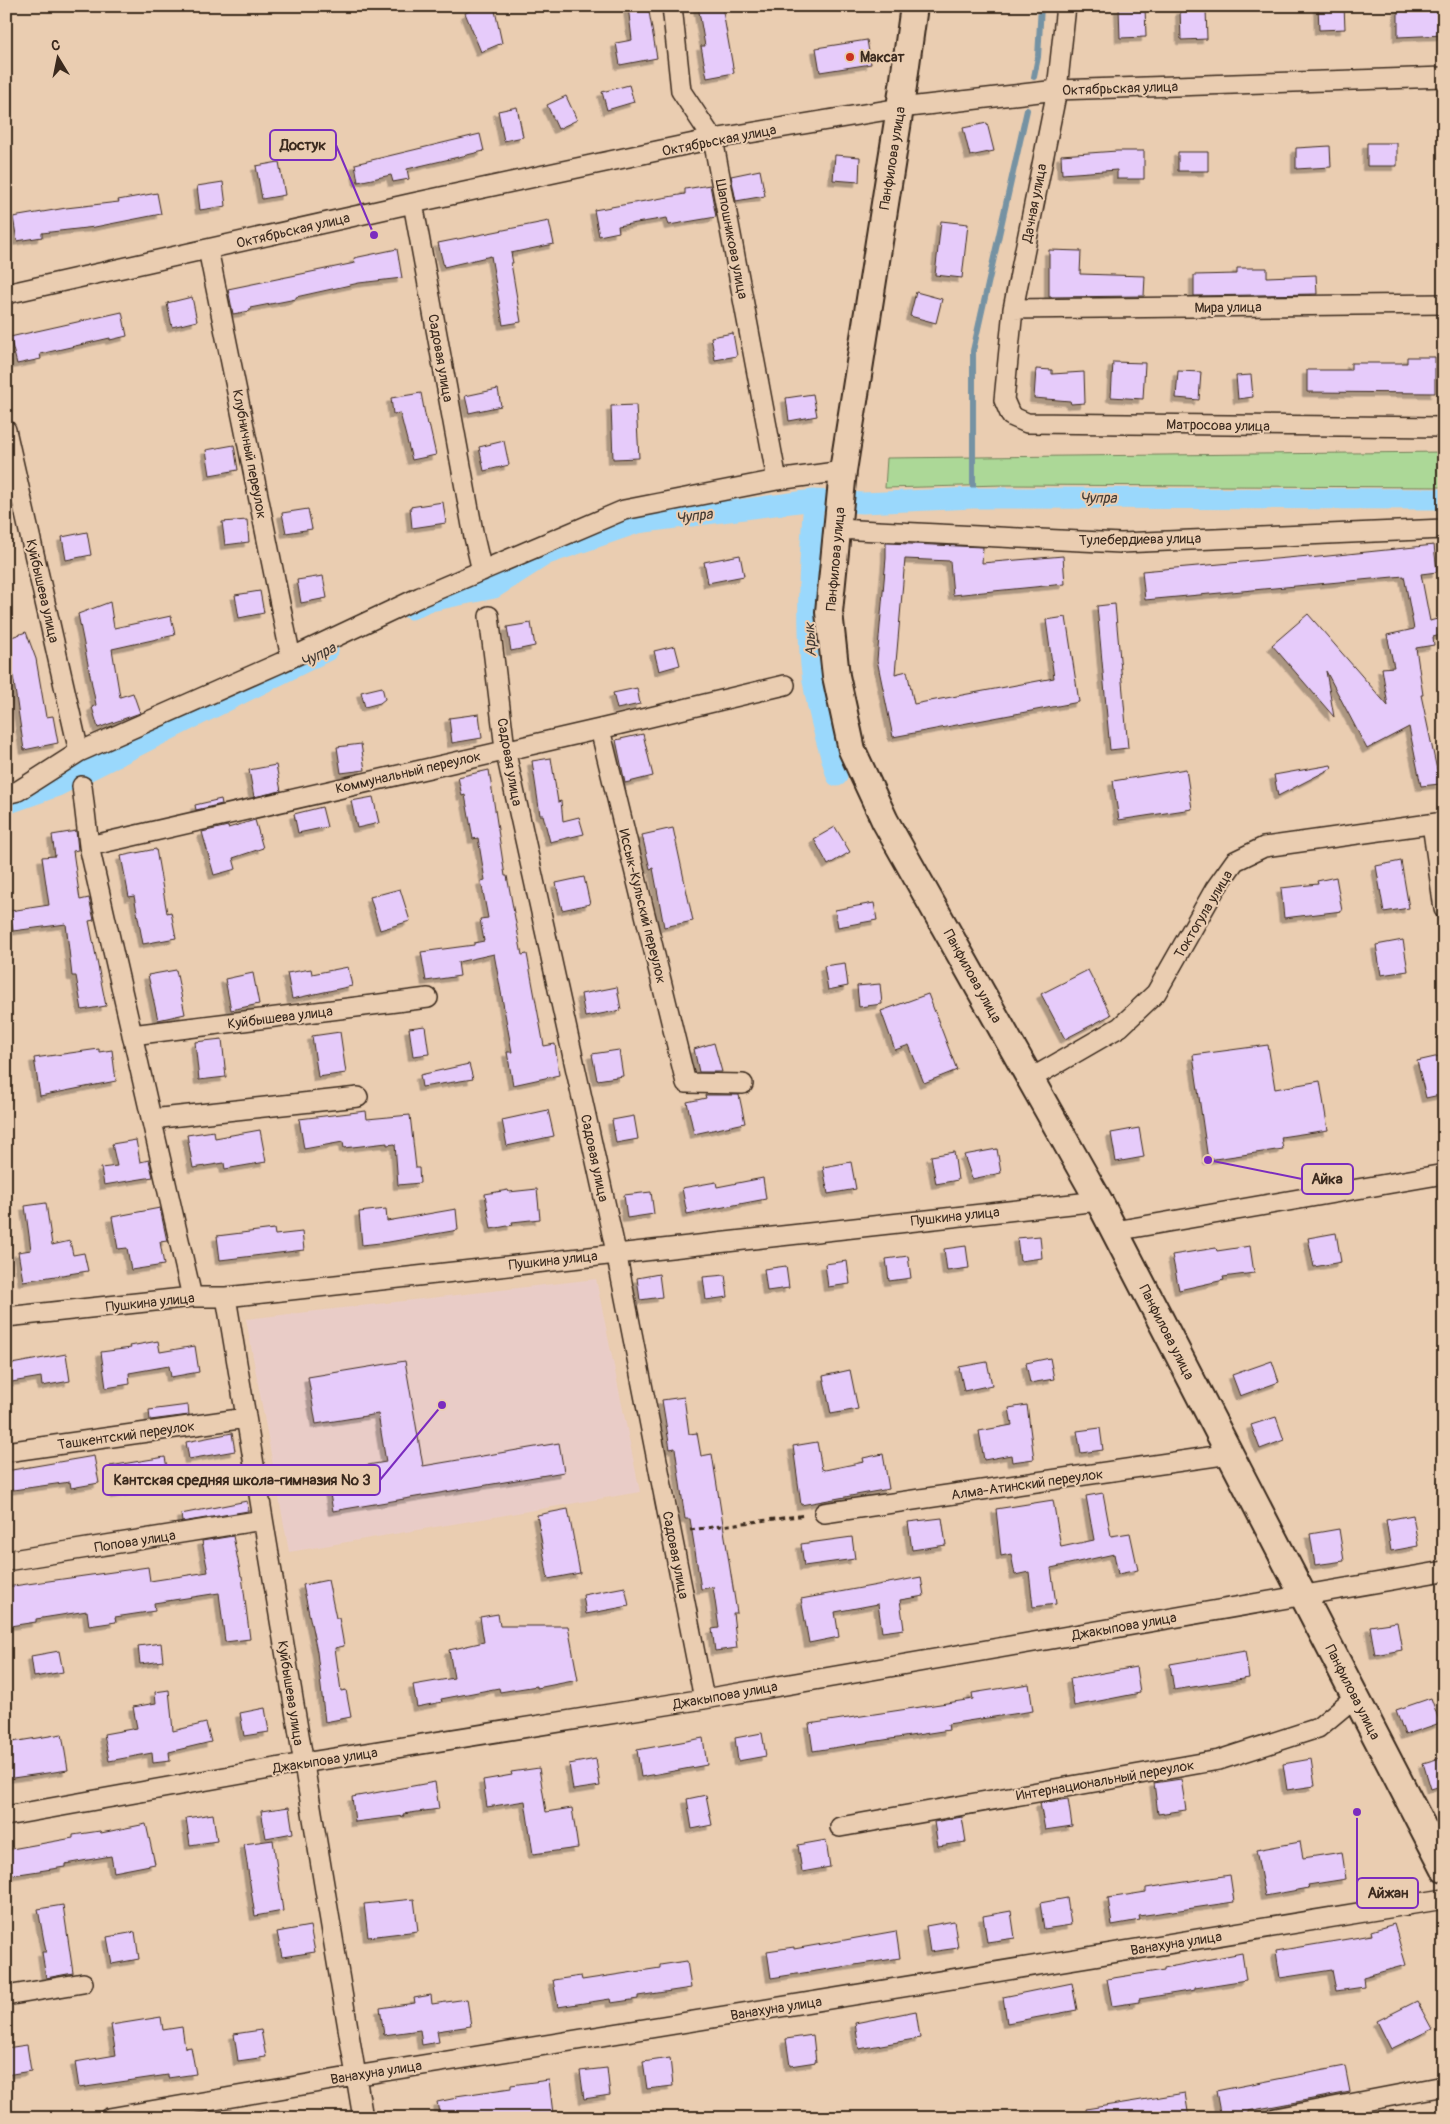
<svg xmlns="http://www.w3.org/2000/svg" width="1450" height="2124" viewBox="0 0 1450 2124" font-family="Pangolin,sans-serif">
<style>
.built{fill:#e9ccc7}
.green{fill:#acd897;stroke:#74815a}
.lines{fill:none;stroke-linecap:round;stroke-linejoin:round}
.stream{stroke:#7492a3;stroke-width:6}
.canal{stroke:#9ad8fc;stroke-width:21}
.building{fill:#e6cbfa;stroke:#3b2a1e;filter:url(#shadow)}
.street-casing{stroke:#3b2a1e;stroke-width:22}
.secondary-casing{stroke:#3b2a1e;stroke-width:30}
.path{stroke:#3b2a1e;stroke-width:3;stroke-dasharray:5 4;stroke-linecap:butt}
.street{stroke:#eacdb1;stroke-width:19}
.secondary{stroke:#eacdb1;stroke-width:26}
.poi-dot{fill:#c8321e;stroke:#eacdb1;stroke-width:2}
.labels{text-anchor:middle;stroke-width:4;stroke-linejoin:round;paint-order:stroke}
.poi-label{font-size:14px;font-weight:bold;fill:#3b2a1e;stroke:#eacdb1;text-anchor:start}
.street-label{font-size:14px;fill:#3b2a1e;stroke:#eacdb1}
.water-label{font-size:15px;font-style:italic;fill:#443b34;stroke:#eacdb1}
.leader{fill:none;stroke:#7b2cbf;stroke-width:2}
.callout-dot{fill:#7b2cbf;stroke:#eacdb1;stroke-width:2}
.callout{fill:#eacdb1;stroke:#7b2cbf;stroke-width:2}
.callout-label{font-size:15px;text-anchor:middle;font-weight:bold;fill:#3b2a1e}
</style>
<defs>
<filter id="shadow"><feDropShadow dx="-4.5" dy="4.5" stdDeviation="0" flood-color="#0004"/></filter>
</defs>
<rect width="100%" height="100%" fill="#eacdb1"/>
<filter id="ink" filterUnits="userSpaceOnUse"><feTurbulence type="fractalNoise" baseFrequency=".02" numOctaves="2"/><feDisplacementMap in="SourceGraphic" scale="10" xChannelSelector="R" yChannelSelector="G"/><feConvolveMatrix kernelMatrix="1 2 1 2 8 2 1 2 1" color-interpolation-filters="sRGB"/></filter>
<g filter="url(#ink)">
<path class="built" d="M596,1279L640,1492L289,1552L246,1319Z"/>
<path class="green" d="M1444,452V487L1002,485L885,488L887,458Z"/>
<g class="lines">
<path class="stream" d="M1034,77L1038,57L1041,6
M973,498V351L1027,110"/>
<path class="canal" d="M814,500C810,555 806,610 811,665C815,703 826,740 837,776
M411,609L425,602L494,588L547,554L637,523L814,500L863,503L973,498L1444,499
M6,804L57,786L328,650"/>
</g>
<path class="building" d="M482,6H494L502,43L481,52L465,13Z
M628,6H648L657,58L620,65L616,43L632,40Z
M698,6H722L734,73L707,78L701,46H705Z
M1318,6H1344L1345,29L1319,30Z
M1444,6V35L1398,37V8Z
M1145,7L1146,37L1120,38L1119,8Z
M1206,9L1207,39L1181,40L1180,10Z
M867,40L871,64L820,72L816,48Z
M629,85L634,102L607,110L602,92Z
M566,96L577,120L558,129L547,105Z
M517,107L523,137L504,141L498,111Z
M987,123L994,151L970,156L963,128Z
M480,134L484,151L407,169L409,179L393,182L391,175L358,182L355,164Z
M1367,143H1397V166H1367Z
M1330,146L1331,167L1296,169V148Z
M1117,151H1144V179H1117V170L1062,174L1061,155Z
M1178,152H1208V171H1178Z
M835,155L860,157L859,182L833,180Z
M279,162L285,195L262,199L256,166Z
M760,170L765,196L736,201L731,176Z
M223,182L226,206L200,210L197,186Z
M710,185L716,217L669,225L667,218L618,226L619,232L599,236L594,210L685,194V189Z
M157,193L161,214L95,227L42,233V237L17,241L13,217L66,208L119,202L118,200Z
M549,221L554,244L511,253L513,263H511L521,322L503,325L491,256L444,267L438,243Z
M941,221L968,224L962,278L935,275Z
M397,249L402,278L359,283L296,297V299L250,308V311L233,314L228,289L355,263L354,258Z
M1049,250L1081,251L1080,274L1145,276L1144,296L1049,297Z
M1237,268H1267V277L1316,275L1317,294L1194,296V275L1237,274Z
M916,292L942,299L936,323L910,316Z
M192,297L197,321L172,327L167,303Z
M122,312L127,336L110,340V338L40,354L41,359L17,364L10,337Z
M733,333L737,356L715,360L711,337Z
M1407,357H1435V393L1307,392V370H1351V363H1407Z
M1113,362L1145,363L1143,399L1111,397Z
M1036,369L1052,370V374L1084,372L1085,403L1071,404L1070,401L1034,398Z
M1178,371L1201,372L1199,400L1176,398Z
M1251,375L1253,397L1238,399L1236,376Z
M498,389L501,406L469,413L465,396Z
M421,393L427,425L429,424L436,455L412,460L400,413L393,414L391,398Z
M813,394L817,416L789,421L786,398Z
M636,405L639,458L613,459L611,406Z
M504,441L509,465L484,471L479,447Z
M234,445L238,470L210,475L206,450Z
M443,502L446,523L412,528L410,507Z
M308,509L312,529L286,533L282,513Z
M247,520L249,542L225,545L222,522Z
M87,532L91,555L66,560L62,537Z
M886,543L983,547L982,563L1063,556L1065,584L953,595L950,561L905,559L895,674L907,671L914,704L1054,678L1046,620L1066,617L1079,702L893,737L877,660L886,558Z
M1434,545L1437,572L1421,574L1430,621L1444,617V634L1433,637L1434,645L1416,648L1423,695H1421L1440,784L1421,786L1409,727L1367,749L1326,671L1334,717L1272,645L1308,614L1388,706L1382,668L1394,667L1387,635L1414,629L1404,576L1145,600L1142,571L1309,556V558Z
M740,555L744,576L708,583L704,562Z
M323,576L327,598L301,603L297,580Z
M260,591L264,613L239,618L235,595Z
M110,602L114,628L171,616L175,635L112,649L120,697L133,693L140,713L98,728L92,707L96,705L78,614Z
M1115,604L1128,748L1110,750L1097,606Z
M531,623L535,646L511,651L507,627Z
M26,632L36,659L46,717L53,716L58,743L24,750L12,669L6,654V639Z
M675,646L680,665L659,671L654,651Z
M382,687L385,699L380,703L365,707L361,692Z
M637,688L640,704L617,709L613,693Z
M479,714L482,738L452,743L449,718Z
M643,734L653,776L625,783L616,740Z
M361,744L365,770L341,773L337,747Z
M551,758L558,802L561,801L563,821L579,817L584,834L550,842L543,815H540L532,761Z
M276,765L281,791L254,797L249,770Z
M1331,765L1332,768L1278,796L1274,775Z
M1186,769L1192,809L1119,820L1113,781Z
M489,770L505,876H507L522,955L527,954L544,1046L555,1044L559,1075L513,1085L507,1052H512L494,954L458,962L460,976L426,981L421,952L474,945V943L484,941L480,919L488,918L481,881L485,880L478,838L473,839L465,795L462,796L458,777Z
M373,797L379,823L357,828L351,801Z
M221,799L222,804L196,810L195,805Z
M322,807L327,827L298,833L294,814Z
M255,820L263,848L233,858L236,869L214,875L202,832L228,826V828Z
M835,827L850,852L828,865L814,839Z
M673,828L693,921L664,927L653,868L650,869L642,835Z
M76,831L78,850L73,851L80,900L89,898L94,920L89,921L106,1006L82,1010L76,976H72L66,924L13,931L10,911L49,905L42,857L55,856L52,835Z
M156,849L167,913L171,912L176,938L143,944L134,896L129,897L121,856Z
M1401,861L1409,908L1384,912L1376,866Z
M584,877L590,904L562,910L556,883Z
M1336,877L1342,911L1284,918L1281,888L1318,884L1317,881Z
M400,889L410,921L380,930L370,897Z
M874,903L877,920L838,927L835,910Z
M1403,940L1408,971L1381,975L1376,945Z
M845,963L848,986L828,990L824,966Z
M348,967L352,986L292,999L287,973L311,969L312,974Z
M176,970L185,1014L158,1020L148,975Z
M1088,970L1111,1015L1065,1039L1041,994Z
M253,973L259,1004L231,1010L225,979Z
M880,984L882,1004L859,1007L857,986Z
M617,987L621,1010L585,1017L581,994Z
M928,994L957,1070L924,1083L909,1045L895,1050L881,1011Z
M425,1026L429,1054L413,1056L409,1028Z
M340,1032L346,1073L318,1077L312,1036Z
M222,1039L226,1077L199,1080L195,1042Z
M714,1043L722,1072H699L694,1049Z
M1268,1045L1275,1089L1320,1081L1328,1130L1281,1137L1283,1149L1208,1160L1193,1055Z
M99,1049V1052L112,1050L116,1081L40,1096L34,1058Z
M619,1050L623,1076L597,1080L592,1054Z
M1444,1055V1094L1426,1098L1417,1061Z
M469,1064L473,1079L422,1087L420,1075Z
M705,1095H739L745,1123L694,1134L687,1102L706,1098Z
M548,1110L554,1136L507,1146L502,1120Z
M366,1111L367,1119L410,1115L416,1168H419L420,1183L398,1185L395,1144L387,1145V1143L344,1148L343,1142L304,1149L299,1119Z
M634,1116L638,1139L616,1143L612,1120Z
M1139,1128L1144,1157L1116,1162L1111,1133Z
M260,1130L266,1162L225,1169L224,1163L193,1168L187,1135L214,1131L215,1138Z
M136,1140L140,1162L149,1160L153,1177L104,1185L101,1168L117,1166L112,1144Z
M997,1149L1001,1173L972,1179L964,1155Z
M954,1152L958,1180L936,1184L931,1156Z
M851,1162L856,1189L828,1194L823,1167Z
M763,1178L766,1199L687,1214L682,1188L716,1182L717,1187Z
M537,1189L540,1219L512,1222L513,1225L491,1229L485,1194L508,1190L509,1192Z
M651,1192L654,1214L627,1218L624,1195Z
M46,1203L52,1245L70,1241L73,1255L84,1253L88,1271L23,1281L18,1252L31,1250L25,1206Z
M160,1208L167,1241L160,1242L164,1265L131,1270L127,1248L118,1249L112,1217Z
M386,1209L387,1221L456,1209L458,1230L389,1242L362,1245L359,1212Z
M274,1229L275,1235L302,1232L304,1250L220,1260L217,1236Z
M1336,1233L1341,1262L1314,1267L1308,1238Z
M1040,1236L1042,1258L1020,1261L1017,1238Z
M966,1246L969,1268L947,1271L944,1249Z
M1250,1246L1254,1273L1223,1277L1224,1280L1179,1290L1172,1255L1216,1248L1217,1251Z
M908,1256L911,1278L889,1281L886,1259Z
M847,1261L850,1284L828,1287L825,1264Z
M786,1266L789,1288L767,1291L764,1269Z
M659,1274L662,1297L640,1300L637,1278Z
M725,1275L728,1297L706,1300L703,1277Z
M158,1341L160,1352L195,1346L199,1372L171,1377L169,1366L129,1373L130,1384L106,1388L101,1352L131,1348L130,1346Z
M66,1354L70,1381L42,1386L41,1377L6,1383V1365Z
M1050,1358L1054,1379L1030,1383L1026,1363Z
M405,1361L423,1466L559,1443L564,1472L333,1511L326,1472L386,1462L378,1414L316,1424L308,1377Z
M1272,1361L1279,1382L1240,1396L1232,1375Z
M987,1362L992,1385L964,1391L959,1367Z
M850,1370L858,1409L831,1414L823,1376Z
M684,1397L689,1434L697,1433L701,1456L712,1454L737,1613H733L737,1648L715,1651L712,1629L719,1628L713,1587L701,1589L690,1519H685L675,1448L670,1449L662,1400Z
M188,1405L189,1415L150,1420L149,1410Z
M1027,1405L1034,1459L1012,1462L1011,1455L984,1460L979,1431L1012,1425L1009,1408Z
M1276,1417L1284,1440L1260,1449L1251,1425Z
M1100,1428L1103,1450L1081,1453L1077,1431Z
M232,1433L235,1451L189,1459L186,1442Z
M817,1442L822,1469L825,1470L864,1462L863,1458L883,1454L889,1489L801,1505L793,1446Z
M94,1456L99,1483L71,1488L70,1482L6,1491V1471Z
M165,1457L170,1484L115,1494L110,1466Z
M1103,1493L1111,1536L1130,1533L1138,1570L1118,1574L1114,1554L1051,1568L1056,1604L1033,1607L1029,1572L1015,1575L1011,1554L1001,1556L996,1509L1053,1500L1061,1547L1094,1540L1086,1496Z
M247,1501L248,1511L182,1522L181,1514Z
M568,1509L580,1573L548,1579L537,1515Z
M1413,1515L1418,1546L1391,1551L1386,1520Z
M942,1518L946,1545L912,1550L908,1522Z
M1339,1529L1344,1561L1315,1565L1310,1534Z
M233,1536L241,1576H242L250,1639L225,1642L219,1593L154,1603L155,1611L115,1617L116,1622L89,1626L87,1611L36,1619V1622L10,1626L6,1602V1587L148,1567L150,1581L208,1572L202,1541Z
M852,1537L855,1559L804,1566L801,1544Z
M921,1577L924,1596L900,1600L904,1629L882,1632L878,1604L835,1612L839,1637L809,1643L801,1599Z
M328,1580L336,1618H339L344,1646L335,1648L341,1691L346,1690L351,1717L325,1722L317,1652L303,1585Z
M625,1587L629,1606L586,1614L583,1595Z
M498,1614L500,1626H568L578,1680L537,1688V1686L500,1692L499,1688L441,1699L442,1702L417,1707L413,1685L454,1678L449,1650L484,1642L480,1617Z
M1397,1622L1402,1650L1375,1655L1370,1626Z
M161,1643L163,1661L140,1664L138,1646Z
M59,1651L63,1672L34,1677L31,1656Z
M1245,1651L1249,1678L1174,1690L1170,1664Z
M1136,1667L1140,1693L1074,1706L1070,1679Z
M1029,1684L1033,1711L948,1724L949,1730L813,1751L809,1724L973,1699L972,1693Z
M169,1690L173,1731L206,1723L211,1742L169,1752L170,1761L153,1763L152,1753L109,1761L104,1734L137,1728L133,1707L156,1703L155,1692Z
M1431,1698L1440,1723L1405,1735L1396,1710Z
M265,1708L269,1732L244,1736L240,1713Z
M762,1733L766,1756L738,1761L735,1738Z
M62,1734L68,1770L6,1779V1743Z
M703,1738L707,1765L641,1777L637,1750Z
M1444,1757V1785L1431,1789L1423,1763Z
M596,1759L600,1786L573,1790L569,1764Z
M1311,1759L1315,1786L1287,1790L1283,1764Z
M539,1768L546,1812L572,1808L578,1848L533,1854L525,1801L487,1807L483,1780L512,1775L511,1772Z
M1181,1779L1186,1810L1158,1814L1154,1783Z
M435,1782L439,1809L403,1814L404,1816L355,1822L352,1797Z
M706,1795L712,1825L692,1829L687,1799Z
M1068,1799L1072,1826L1045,1830L1040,1803Z
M289,1807L293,1833L266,1838L261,1811Z
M213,1814L217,1841L190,1845L186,1818Z
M962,1817L966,1842L938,1846L934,1822Z
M146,1824L155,1864L114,1872L111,1856L65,1864V1867L6,1876V1850L73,1838V1835L100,1831L101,1833Z
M273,1840L283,1911L255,1916L244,1844Z
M826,1840L830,1867L802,1872L798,1845Z
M1300,1842L1303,1858L1342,1852L1346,1879L1308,1885L1309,1888L1265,1896L1256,1850Z
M1230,1875L1234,1902L1139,1916L1140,1920L1112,1925L1108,1898L1146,1892V1888Z
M1067,1898L1071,1925L1044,1929L1040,1903Z
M414,1899L418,1931L368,1937L364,1904Z
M63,1905L73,1973L46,1978L42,1952H46L38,1909Z
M1011,1911L1015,1938L987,1942L983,1916Z
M954,1921L958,1948L930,1952L926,1926Z
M1394,1924L1406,1965L1363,1977L1364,1987L1336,1991L1332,1970L1280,1978L1276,1951L1372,1935L1371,1931Z
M310,1926L315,1952L282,1957L277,1932Z
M896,1931L900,1958L771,1978L767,1951L794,1947V1949Z
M135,1932L139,1959L112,1964L107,1937Z
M1242,1953L1246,1980L1195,1988V1990L1139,1999V2002L1112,2006L1107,1979L1164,1970V1968Z
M687,1961L691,1988L638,1996V1999L611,2003L610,1999L558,2007L553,1980L581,1976L582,1980L660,1968V1965Z
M1072,1983L1077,2010L1007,2023L1003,1997Z
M431,1995L432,2004L467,1999L471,2026L437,2031L439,2042L422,2045L420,2030L384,2035L380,2008L415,2003L414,1998Z
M1417,2001L1432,2029L1391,2049L1377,2021Z
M916,2011L920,2038L859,2049L855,2023Z
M161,2017L163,2030L182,2027L185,2048L191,2047L196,2074L168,2078V2075L79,2088L75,2062L116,2055L111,2025Z
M261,2030L266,2057L238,2061L234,2034Z
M813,2035L816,2062L790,2066L786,2039Z
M27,2045L31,2071L6,2075V2048Z
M670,2058L673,2086L647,2089L643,2062Z
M1345,2066L1350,2092L1248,2111V2114L1221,2118L1216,2091Z
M607,2068L610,2095L584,2099L580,2071Z
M549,2080L553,2114L524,2118H440L437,2102L457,2098L456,2096L511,2088V2085Z
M1185,2093L1189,2118H1087L1086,2109Z"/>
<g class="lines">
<defs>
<path id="street" d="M672,6L681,91L713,139L777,480
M1066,6L1057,90L1013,309L1004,400L1011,416L1027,423L1444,427
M413,203L474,537L482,571
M208,249L291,658
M6,294L413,203L713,139L900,108L1057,90L1444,77
M1013,309L1444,304
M6,430L79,752
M837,529L1121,543L1444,529
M489,616L505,749L616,1252L704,1699
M600,729L686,1083L743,1084
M82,786L89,846L192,1297
M6,794L18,791L79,752L280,663L420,597L624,510L777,480L843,471
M1432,824L1444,909
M89,846L600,729L785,685
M132,1035L428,998
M1030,1079L1120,1027L1156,993L1215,889L1235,861L1264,847L1444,822
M151,1119L358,1097
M1115,1231L1444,1174
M226,1297L363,2118
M6,1317L192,1297H226L1099,1201
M6,1452L246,1418
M824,1513L1230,1454
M6,1561L263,1520
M6,1816L303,1763L704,1699L1444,1571
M840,1827L1219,1760L1318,1728L1355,1697
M6,1996L83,1983
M109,2118L355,2076L1444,1899
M1276,2118L1444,2086"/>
<path id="secondary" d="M914,6L900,108L843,471L829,612L836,676L852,750L885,821L1099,1201L1444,1868"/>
</defs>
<use href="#street" class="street-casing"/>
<use href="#secondary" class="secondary-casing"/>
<path class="path" d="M690,1530L806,1515"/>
<use href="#street" class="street"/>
<use href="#secondary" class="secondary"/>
</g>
</g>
<circle class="poi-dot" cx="850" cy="57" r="5"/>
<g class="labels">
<g class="poi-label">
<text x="860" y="62">Максат</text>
</g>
<g class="street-label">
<text transform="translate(1120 88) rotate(-2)" y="5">Октябрьская улица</text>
<text transform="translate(719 140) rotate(-11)" y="5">Октябрьская улица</text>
<text transform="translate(892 158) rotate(-81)" y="5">Панфилова улица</text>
<text transform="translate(1034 203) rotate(-79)" y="5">Дачная улица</text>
<text transform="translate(293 230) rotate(-13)" y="5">Октябрьская улица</text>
<text transform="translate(732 239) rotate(79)" y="5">Шапошникова улица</text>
<text transform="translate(1228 307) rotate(-1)" y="5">Мира улица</text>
<text transform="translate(441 358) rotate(80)" y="5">Садовая улица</text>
<text transform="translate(1218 425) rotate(1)" y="5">Матросова улица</text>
<text transform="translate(250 454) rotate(79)" y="5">Клубничный переулок</text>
<text transform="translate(1140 539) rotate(-1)" y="5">Тулебердиева улица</text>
<text transform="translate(835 559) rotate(-85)" y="5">Панфилова улица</text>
<text transform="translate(43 591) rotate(77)" y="5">Куйбышева улица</text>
<text transform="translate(510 762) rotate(80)" y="5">Садовая улица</text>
<text transform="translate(408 772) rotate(-13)" y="5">Коммунальный переулок</text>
<text transform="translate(643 906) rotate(76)" y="5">Иссык-Кульский переулок</text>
<text transform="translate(1203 914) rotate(-59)" y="5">Токтогула улица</text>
<text transform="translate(973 976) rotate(61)" y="5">Панфилова улица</text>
<text transform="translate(280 1017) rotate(-7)" y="5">Куйбышева улица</text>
<text transform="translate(595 1158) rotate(78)" y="5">Садовая улица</text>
<text transform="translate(955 1216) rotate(-6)" y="5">Пушкина улица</text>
<text transform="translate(553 1260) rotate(-6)" y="5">Пушкина улица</text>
<text transform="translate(150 1302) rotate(-6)" y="5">Пушкина улица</text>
<text transform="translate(1167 1332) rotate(63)" y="5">Панфилова улица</text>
<text transform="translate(126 1435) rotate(-8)" y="5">Ташкентский переулок</text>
<text transform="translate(1027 1484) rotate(-8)" y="5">Алма-Атинский переулок</text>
<text transform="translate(135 1541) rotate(-9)" y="5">Попова улица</text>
<text transform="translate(676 1555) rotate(79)" y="5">Садовая улица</text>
<text transform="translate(1124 1626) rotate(-10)" y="5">Джакыпова улица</text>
<text transform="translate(1353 1692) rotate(63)" y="5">Панфилова улица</text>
<text transform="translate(291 1693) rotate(81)" y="5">Куйбышева улица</text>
<text transform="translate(725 1695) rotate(-10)" y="5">Джакыпова улица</text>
<text transform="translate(325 1760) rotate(-9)" y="5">Джакыпова улица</text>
<text transform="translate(1105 1780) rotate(-10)" y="5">Интернациональный переулок</text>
<text transform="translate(1176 1943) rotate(-9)" y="5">Ванахуна улица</text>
<text transform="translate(776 2008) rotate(-9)" y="5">Ванахуна улица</text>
<text transform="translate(376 2072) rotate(-9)" y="5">Ванахуна улица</text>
</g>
<g class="water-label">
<text x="1098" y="503">Чупра</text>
<text transform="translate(694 516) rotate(-7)" y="5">Чупра</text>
<text transform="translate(810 640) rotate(-93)" y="5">Арык</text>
<text transform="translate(318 655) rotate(-27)" y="5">Чупра</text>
</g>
</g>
<path class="leader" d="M374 235L336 145M1208 1160L1302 1179M442 1405L380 1480M1357 1812L1357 1893"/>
<g class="callout-dot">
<circle cx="374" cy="235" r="5"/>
<circle cx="1208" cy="1160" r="5"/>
<circle cx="442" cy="1405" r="5"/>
<circle cx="1357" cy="1812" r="5"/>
</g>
<g class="callout">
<rect x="270" y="130" width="66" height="30" rx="5"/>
<rect x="1302" y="1164" width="51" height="30" rx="5"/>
<rect x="103" y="1465" width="277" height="30" rx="5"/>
<rect x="1357" y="1878" width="61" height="30" rx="5"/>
</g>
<g class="callout-label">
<text x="303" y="150">Достук</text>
<text x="1327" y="1184">Айка</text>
<text x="242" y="1485">Кантская средняя школа-гимназия № 3</text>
<text x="1388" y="1898">Айжан</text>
</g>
<rect width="1450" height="2124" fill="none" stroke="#eacdb1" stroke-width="25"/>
<rect x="12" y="12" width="1425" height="2099" fill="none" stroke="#3b2a1e" stroke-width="2" filter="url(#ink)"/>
<g transform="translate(58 58) rotate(350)" stroke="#eacdb1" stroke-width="4" paint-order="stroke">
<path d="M0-4L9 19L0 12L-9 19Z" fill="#3b2a1e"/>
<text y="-8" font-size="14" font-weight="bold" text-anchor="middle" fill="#3b2a1e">С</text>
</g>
</svg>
